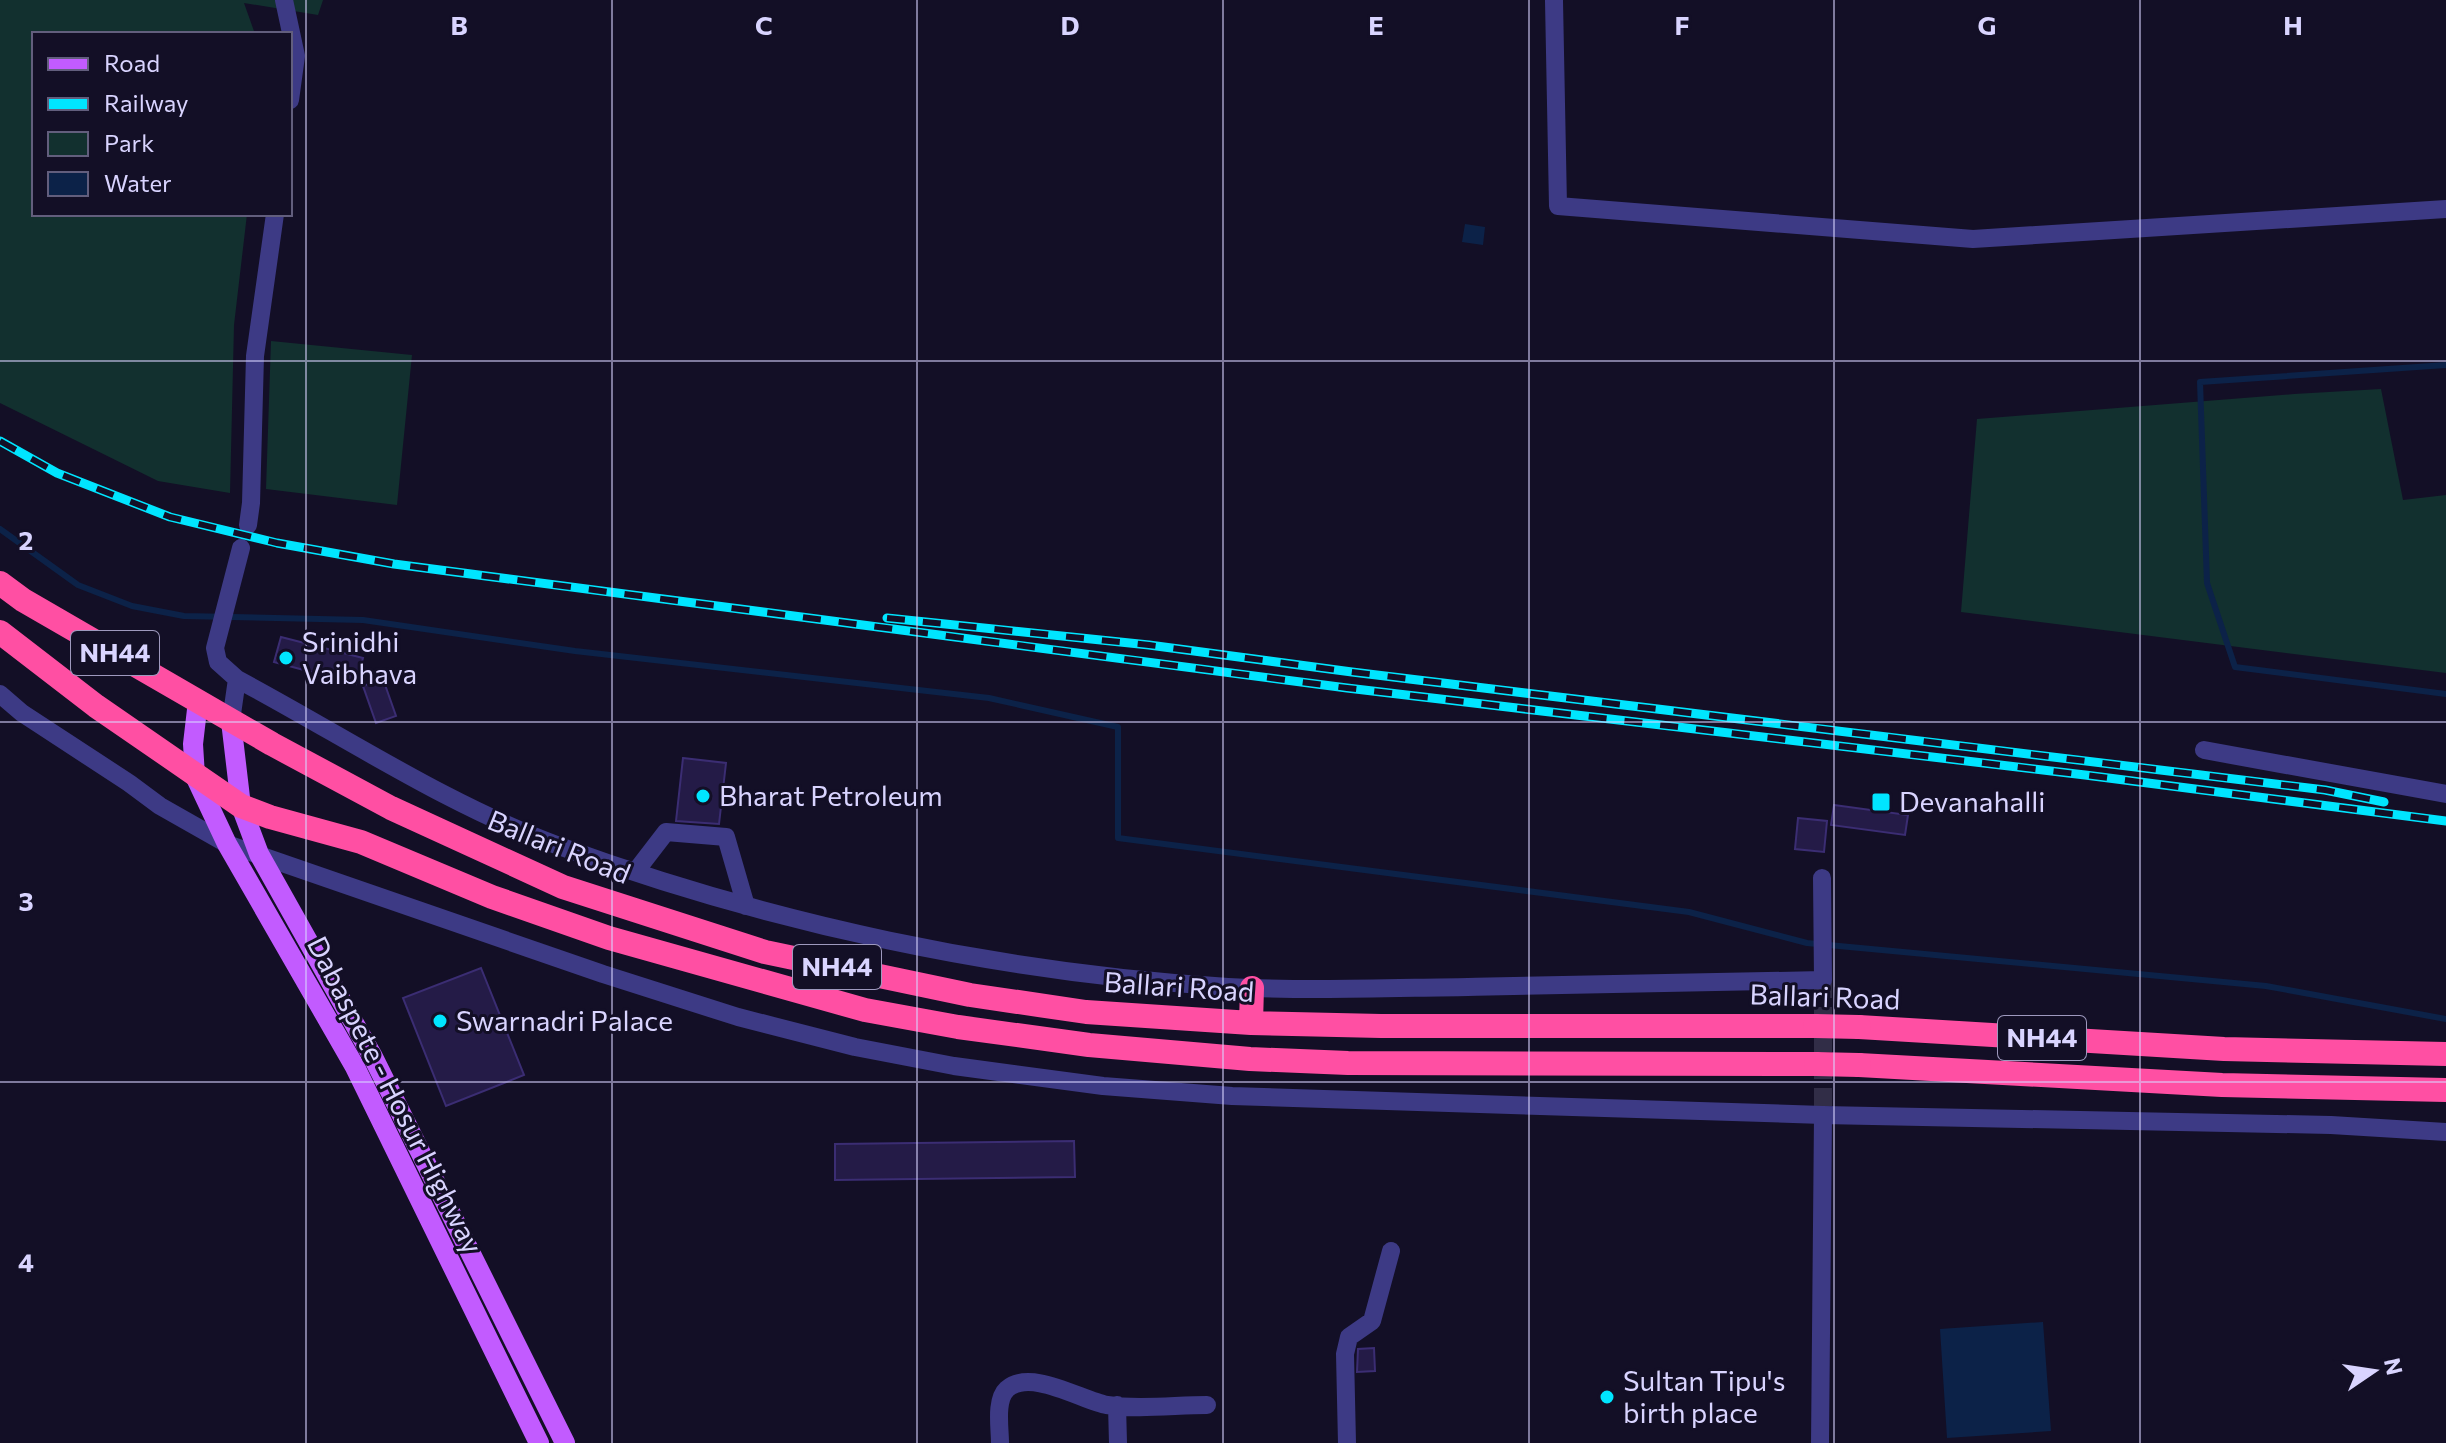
<svg xmlns="http://www.w3.org/2000/svg" width="2446" height="1443" viewBox="0 0 2446 1443" font-family="Commissioner,sans-serif">
<style>
.green{fill:#12302f}
.water{fill:#0c2248}
.lines{fill:none;stroke-linecap:round;stroke-linejoin:round}
.stream{stroke:#0c2248;stroke-width:6}
.building{fill:#241b47;stroke:#3b2d73;stroke-width:2}
.minor-tunnel{stroke:#312d47;stroke-width:18;stroke-dasharray:18 9;stroke-linecap:butt}
.minor{stroke:#3d3a85;stroke-width:18}
.major{stroke:#c25bff;stroke-width:20}
.highway{stroke:#ff4fa3;stroke-width:24}
.rail-casing{stroke:#00e5ff;stroke-width:9}
.rail{stroke:#130f26;stroke-width:6;stroke-dasharray:18;stroke-linecap:butt}
.highway-bridge{stroke:#ff4fa3;stroke-width:24}
.grid{fill:none;stroke:#d9d4ff;stroke-width:2;stroke-opacity:0.55}
.poi-dot{fill:#00e5ff;stroke:#130f26;stroke-width:3}
.labels{text-anchor:middle;stroke-width:6;stroke-linejoin:round;paint-order:stroke}
.shield{fill:#130f26;stroke:#9e99be;stroke-width:2}
.shield-label{font-size:26px;font-weight:bold;fill:#d9d4ff}
.poi-label{font-size:28px;fill:#d9d4ff;stroke:#130f26;text-anchor:start}
.street-label{font-size:28px;fill:#d9d4ff;stroke:#130f26}
.grid-label{font-size:26px;text-anchor:middle;font-weight:bold;fill:#d9d4ff;stroke:#130f26;stroke-width:6;stroke-linejoin:round;paint-order:stroke}
</style>
<rect width="100%" height="100%" fill="#130f26"/>
<path class="green" d="M0,0H323L318,15L244,3L255,34H34V214H247L234,325L230,493L158,481L0,403Z
M271,341L412,355L397,505L266,489Z
M2381,389L2403,500L2446,495V673L1961,612L1977,419L2294,394Z"/>
<path class="water" d="M1465,224L1485,227L1483,245L1462,242Z
M2043,1322L2051,1431L1947,1438L1940,1329Z"/>
<g class="lines">
<path class="stream" d="M2446,365L2200,382L2207,583L2235,667L2446,694
M0,529L78,585L132,606L184,616L363,620L575,651L989,698L1118,727V838L1689,912L1807,943L2266,986L2446,1019"/>
</g>
<path class="building" d="M281,637L363,658L356,684L274,662Z
M383,679L396,716L376,723L363,686Z
M683,758L726,763L719,824L676,821Z
M1834,805L1908,815L1905,835L1831,825Z
M1798,818L1827,821L1824,852L1795,849Z
M481,968L524,1075L446,1106L403,998Z
M1074,1141L1075,1177L835,1180V1144Z
M1374,1348L1375,1371L1357,1372L1358,1349Z"/>
<g class="lines">
<path class="minor-tunnel" d="M1823,980V1115"/>
<path class="minor" d="M284,0L296,56L290,100
M1554,1L1558,206L1973,239L2446,209
M248,525L251,503L255,356L275,214
M241,548L215,648L218,662L237,679C344,736 445,804 559,846C773,924 1001,973 1228,987C1307,991 1388,988 1468,987C1586,984 1704,982 1823,980L1822,878
M0,694L22,713L129,783L160,806L227,844L603,974L738,1017L855,1047L954,1066L1103,1086L1232,1096L1823,1115L2331,1125L2446,1132
M231,721L237,679
M2204,750L2446,794
M636,871L666,832L726,837L746,906
M1117,1405L1118,1443
M1000,1443C1000,1428 995,1400 1007,1389C1031,1368 1083,1401 1107,1405C1137,1410 1176,1405 1207,1405
M1347,1443L1345,1354L1349,1337L1372,1321L1391,1251
M1820,1443L1823,1115"/>
<path class="major" d="M198,701L193,744L195,776L227,844L355,1067L539,1443
M231,721L241,806L259,854L373,1057L565,1443"/>
<path class="highway" d="M0,583L23,600L272,744L391,808L563,887L765,952L970,995L1086,1012L1251,1023L1381,1026H1815
M0,632L96,706L241,806L270,817L361,842L492,897L609,938L865,1010L958,1027L1089,1045L1250,1059L1348,1063L1816,1064
M1251,1023L1252,988
M1859,1027L2224,1049L2446,1054
M1859,1065L2222,1085L2446,1090"/>
<defs>
<path id="rail" d="M0,441L57,473L170,517L277,543L394,564L1347,688L2085,775L2446,821
M887,618L1149,645L1352,672L2325,790L2384,802"/>
</defs>
<use href="#rail" class="rail-casing"/>
<use href="#rail" class="rail"/>
<path class="highway-bridge" d="M1815,1026L1859,1027
M1816,1064L1859,1065"/>
</g>
<path class="grid" d="M306,0V1443M612,0V1443M917,0V1443M1223,0V1443M1529,0V1443M1834,0V1443M2140,0V1443M0,361H2446M0,722H2446M0,1082H2446"/>
<g class="poi-dot">
<circle cx="286" cy="658" r="8"/>
<circle cx="703" cy="796" r="8"/>
<rect x="1871" y="792" width="20" height="20" rx="4"/>
<circle cx="440" cy="1021" r="8"/>
<circle cx="1607" cy="1397" r="8"/>
</g>
<g class="labels">
<g class="shield">
<rect x="71" y="631" width="88" height="44" rx="6"/>
<rect x="793" y="945" width="88" height="44" rx="6"/>
<rect x="1998" y="1016" width="88" height="44" rx="6"/>
</g>
<g class="shield-label">
<text x="115" y="662">NH44</text>
<text x="837" y="976">NH44</text>
<text x="2042" y="1047">NH44</text>
</g>
<g class="poi-label">
<text x="302" y="652">Srinidhi<tspan x="302" dy="32">Vaibhava</tspan></text>
<text x="719" y="806">Bharat Petroleum</text>
<text x="1899" y="812">Devanahalli</text>
<text x="456" y="1031">Swarnadri Palace</text>
<text x="1623" y="1391">Sultan Tipu's<tspan x="1623" dy="32">birth place</tspan></text>
</g>
<g class="street-label">
<text transform="translate(559 847) rotate(22)" y="10">Ballari Road</text>
<text transform="translate(1179 987) rotate(4)" y="10">Ballari Road</text>
<text transform="translate(1825 997) rotate(2)" y="10">Ballari Road</text>
<text transform="translate(395 1095) rotate(63)" y="10">Dabaspete - Hosur Highway</text>
</g>
</g>
<g class="grid-label">
<text x="459" y="35">B</text>
<text x="764" y="35">C</text>
<text x="1070" y="35">D</text>
<text x="1376" y="35">E</text>
<text x="1682" y="35">F</text>
<text x="1987" y="35">G</text>
<text x="2293" y="35">H</text>
<text x="26" y="550">2</text>
<text x="26" y="911">3</text>
<text x="26" y="1272">4</text>
</g>
<rect x="32" y="32" width="260" height="184" fill="#130f26" stroke="#625e7d" stroke-width="2"/>
<rect x="48" y="58" width="40" height="12" fill="#c25bff" stroke="#625e7d" stroke-width="2"/>
<text x="104" y="72" font-size="24" fill="#d9d4ff">Road</text>
<rect x="48" y="98" width="40" height="12" fill="#00e5ff" stroke="#625e7d" stroke-width="2"/>
<text x="104" y="112" font-size="24" fill="#d9d4ff">Railway</text>
<rect x="48" y="132" width="40" height="24" fill="#12302f" stroke="#625e7d" stroke-width="2"/>
<text x="104" y="152" font-size="24" fill="#d9d4ff">Park</text>
<rect x="48" y="172" width="40" height="24" fill="#0c2248" stroke="#625e7d" stroke-width="2"/>
<text x="104" y="192" font-size="24" fill="#d9d4ff">Water</text>
<g transform="translate(2374 1371) rotate(77)" stroke="#130f26" stroke-width="6" paint-order="stroke">
<path d="M0-6L14 30L0 20L-14 30Z" fill="#d9d4ff"/>
<text y="-12" font-size="22" font-weight="bold" text-anchor="middle" fill="#d9d4ff">N</text>
</g>
</svg>
